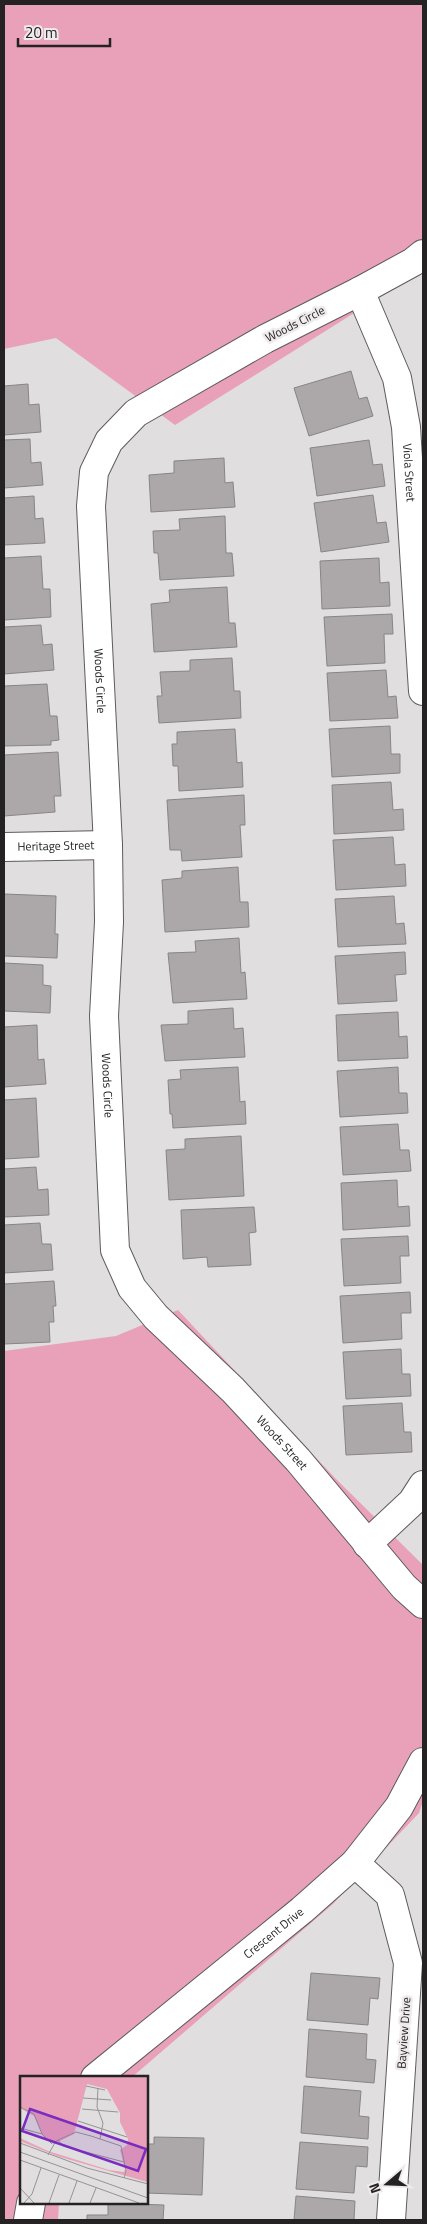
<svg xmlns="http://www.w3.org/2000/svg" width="427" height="2224" viewBox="0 0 427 2224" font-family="'Titillium Web',sans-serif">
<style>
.green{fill:#e9a1ba}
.building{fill:#aca8a9;stroke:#888586}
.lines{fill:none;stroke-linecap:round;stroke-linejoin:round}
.minor-casing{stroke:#5e5b5c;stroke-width:30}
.minor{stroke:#fff;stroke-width:28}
.labels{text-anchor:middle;stroke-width:5;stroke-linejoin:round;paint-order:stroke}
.street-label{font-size:12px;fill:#242223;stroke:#efebec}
.inset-road{fill:none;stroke:#959394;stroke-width:1}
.view{fill:#7b2cbf;fill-opacity:0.15;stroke:#7b2cbf;stroke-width:2.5}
.inset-edge{fill:none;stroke:#242223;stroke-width:2.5}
</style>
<rect width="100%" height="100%" fill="#e1dedf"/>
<path class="green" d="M4,4H423V270L175,425L56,338L4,349Z
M178,1310L336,1479L423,1565V1801L419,1813L333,1904L131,2078H21V2203H59L58,2220H4V1351L116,1336Z"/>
<path class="building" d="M351,371L359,399L367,397L373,416L309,436L294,388Z
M28,384L29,405L39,404L41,432L4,435V386Z
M30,439L31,463L41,462L43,485L4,488V440Z
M369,440L373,465L382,464L385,486L317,496L310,448Z
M224,458L225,483L233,482L235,507L151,512L149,475L174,473V461Z
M373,495L377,523L386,522L389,542L321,552L314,503Z
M34,496L35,519L43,518L45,543L4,545V498Z
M225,516L226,553H232L234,576L160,580L158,553H154L153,531L180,530L179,519Z
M41,556L43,589H50L51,617L4,620V558Z
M379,558L380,583L389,582L390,606L322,609L320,561Z
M227,587L229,623H235L237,647L154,652L151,604L170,602L169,590Z
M392,614L393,634H384L385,663L327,666L324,617Z
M41,625L43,645L52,644L54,670L4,674V627Z
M232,658L234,691H240L241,718L159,723L157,696H162L160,672L190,671V660Z
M386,670L388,697L396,696L398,718L330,721L327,673Z
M47,684L50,716H57L59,740L51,741V745L4,746V686Z
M390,726L391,754H400V773L332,777L329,729Z
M235,729L237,763L242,762L243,787L179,791L178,766H173L172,744H177V732Z
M58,752L61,796H54L55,812L4,816V755Z
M391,782L393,810L403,809L404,830L334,834L332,785Z
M244,795L245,825H240L242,857L182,861L181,850H170L167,800Z
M393,837L395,865L405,864L406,886L336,890L333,840Z
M238,867L240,902H248L249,927L165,932L162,880L182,878V871Z
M4,894L56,896L55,934H58L57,958L4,956Z
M394,896L396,924L404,923L406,944L338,947L335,899Z
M239,938L241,973L245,972L247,999L173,1003L168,953L196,952L195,941Z
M405,952L406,974L395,975L397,1001L338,1004L335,956Z
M4,963L43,965V985L51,986L50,1013L4,1011Z
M233,1008L234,1029L243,1028L245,1057L165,1061L161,1025L188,1024V1011Z
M398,1012L399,1037L407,1036L408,1058L338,1061L336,1015Z
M37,1025L38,1060L44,1059L46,1084L4,1087V1027Z
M238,1067L240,1102L245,1101L246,1124L173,1128L172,1114H170L168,1080L181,1079L180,1070Z
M398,1067L399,1093H407L408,1113L340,1117L337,1071Z
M36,1098L39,1157L4,1159V1100Z
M398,1124L400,1150H409L411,1171L343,1175L340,1127Z
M241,1136L244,1196L169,1200L166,1150L185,1149V1139Z
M36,1167L38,1190L48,1189L49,1215L4,1217V1169Z
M397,1180L398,1207L409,1206L410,1226L343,1230L341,1183Z
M254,1207L256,1232L249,1233L251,1265L208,1267L207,1257L183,1259L181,1210Z
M40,1223L42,1244H51L53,1270L4,1273V1225Z
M408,1236L409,1256H400L401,1283L344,1286L341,1239Z
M54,1281L56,1306H53L54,1322H49L50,1342L4,1344V1284Z
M410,1292L411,1313H401L402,1339L343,1343L340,1296Z
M401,1349L402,1374H410L411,1396L346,1399L343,1352Z
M402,1403L404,1432H411L412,1452L346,1455L343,1406Z
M311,1973L380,1978L378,1999L370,1998L368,2025L307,2020Z
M309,2029L367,2034L366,2059L376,2060L374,2083L306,2077Z
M304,2086L361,2091L359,2116L369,2117L368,2139L301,2133Z
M154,2137L204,2138L202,2195L146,2193V2144H154Z
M300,2142L368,2147L367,2167L356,2166L354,2193L296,2189Z
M296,2196L355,2201L354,2220H294Z
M108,2203L164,2205L163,2220H87V2215H108Z"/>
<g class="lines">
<defs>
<g id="minor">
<path id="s1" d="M423,254L413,262L360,291L265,339L136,413L109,441L94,472L91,506L108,845L109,922L104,1016L115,1250L132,1288L156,1317L233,1390L298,1460L404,1587L423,1604"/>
<path id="s2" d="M360,291L397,378L406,427L423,691"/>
<path id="s3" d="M4,847L108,845"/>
<path d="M367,1544L412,1502L423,1485"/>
<path d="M355,1863L390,1895L408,1963L391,2220"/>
<path id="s4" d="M95,2078L302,1910L355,1863L399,1807L423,1762"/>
<path d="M28,2220L31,2203"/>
</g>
</defs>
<use href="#minor" class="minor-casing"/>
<use href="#minor" class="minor"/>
</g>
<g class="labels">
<g class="street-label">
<text transform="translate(295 324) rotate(-27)" y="4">Woods Circle</text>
<text dy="4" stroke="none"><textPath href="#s2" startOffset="190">Viola Street</textPath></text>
<text dy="4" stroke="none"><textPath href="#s1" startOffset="611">Woods Circle</textPath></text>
<text dy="4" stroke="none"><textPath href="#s3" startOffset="52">Heritage Street</textPath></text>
<text dy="4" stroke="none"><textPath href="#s1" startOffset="1016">Woods Circle</textPath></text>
<text dy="4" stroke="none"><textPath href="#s1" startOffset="1438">Woods Street</textPath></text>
<text dy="4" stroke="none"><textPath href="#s4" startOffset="230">Crescent Drive</textPath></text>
<text transform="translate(404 2033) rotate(-86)" y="4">Bayview Drive</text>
</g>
</g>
<g transform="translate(20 2076)">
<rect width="128" height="128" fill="#e1dedf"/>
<path d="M0,0H127V106L37,80L0,65V62L28,75L89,94L104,96L105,93L100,74L107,69L108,63L100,46V37L87,13L67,8L54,58L34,68L24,62L14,40L0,32Z" fill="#e9a1ba"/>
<path class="inset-road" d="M66,10L85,14M78,12L77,31L83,47L80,63M63,22L91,24M0,31L14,38L22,58L32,68M62,33L98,36M58,45L107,61M0,52L22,58M38,64L43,70L104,86M0,67L67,92L128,108M0,76L128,122M28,79L36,65L56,56L71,60L101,70L106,95L104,102M0,84L119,127M0,112L14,127M4,127L12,118L21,92M29,127L39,99M49,127L57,105M70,127L76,112"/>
<path class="view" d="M10,33L126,73L118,95L2,55Z"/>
<rect width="128" height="128" class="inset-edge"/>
</g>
<rect width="427" height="2224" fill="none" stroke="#242223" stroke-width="10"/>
<g transform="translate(387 2184) rotate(251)" stroke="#efebec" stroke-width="4" paint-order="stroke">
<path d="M0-4L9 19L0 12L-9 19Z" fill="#242223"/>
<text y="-8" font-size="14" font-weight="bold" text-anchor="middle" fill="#242223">N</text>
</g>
<path d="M18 38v8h92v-8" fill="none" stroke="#242223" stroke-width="2.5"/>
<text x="25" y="38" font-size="15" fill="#242223" stroke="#efebec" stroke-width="4" paint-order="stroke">20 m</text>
</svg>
